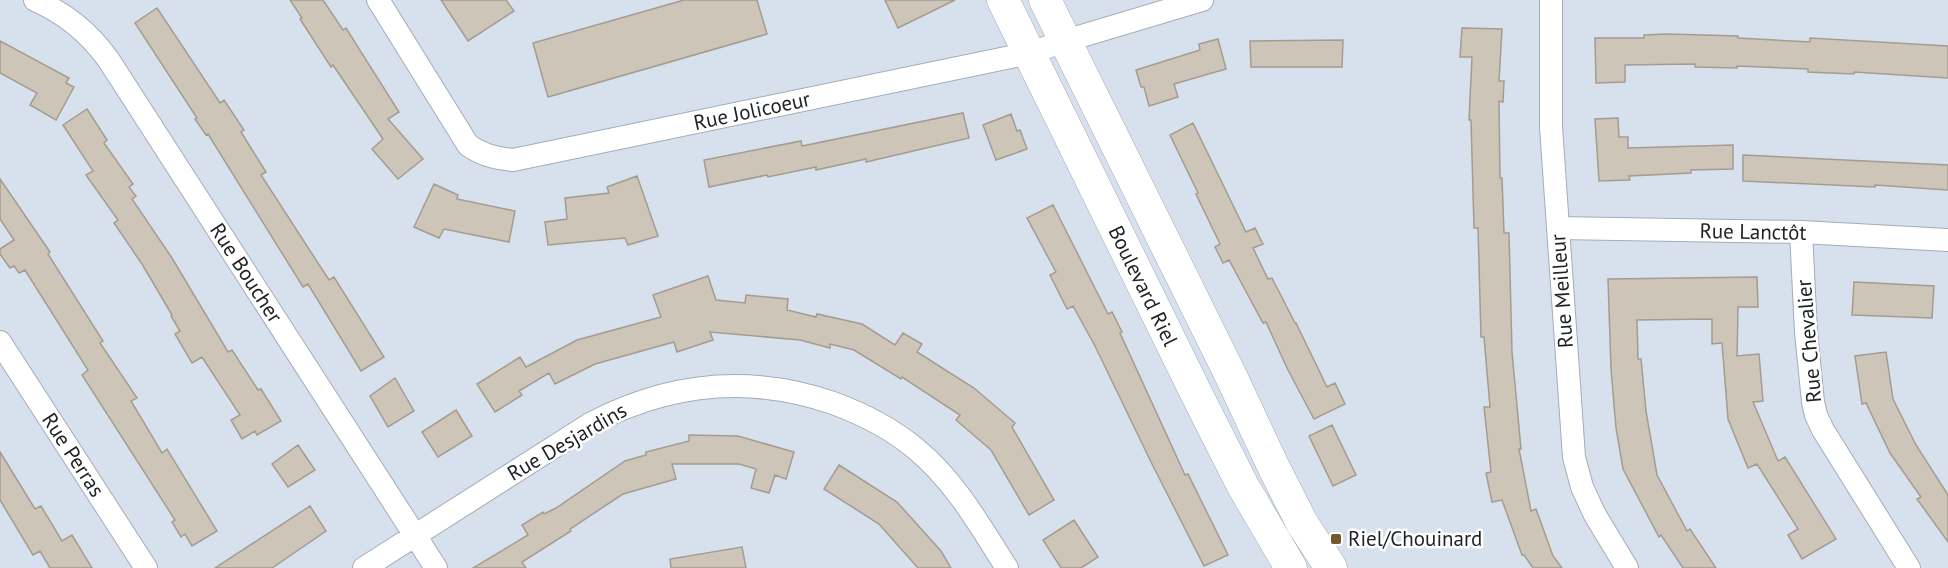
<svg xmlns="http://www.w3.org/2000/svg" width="1948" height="568" viewBox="0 0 1948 568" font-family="'PT Sans',sans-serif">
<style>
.building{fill:#cec5b9;stroke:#a49c90;stroke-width:1.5}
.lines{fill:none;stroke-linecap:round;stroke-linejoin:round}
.street-casing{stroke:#a3acb8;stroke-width:24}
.secondary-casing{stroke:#a3acb8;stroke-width:33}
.street{stroke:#fff;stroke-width:22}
.secondary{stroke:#fff;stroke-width:32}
.poi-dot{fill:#74592c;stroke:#fff;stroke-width:2}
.labels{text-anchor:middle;stroke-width:5;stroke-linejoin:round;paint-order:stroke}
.street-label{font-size:21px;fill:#1e2125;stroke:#fff}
.poi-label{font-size:21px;fill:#1e2125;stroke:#fff;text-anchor:start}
</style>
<rect width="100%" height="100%" fill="#d7e1ed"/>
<path class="building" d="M290,0H323L343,30L346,28L399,112L388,119L423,159L398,179L372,149L383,139L333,65L331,67L300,19L302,18Z
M441,0H506L514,11L468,41Z
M684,0H757L767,34L548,97L533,43Z
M885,0H955L898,28Z
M157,8L220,103L224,100L244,130L241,132L266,172L261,175L329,280L334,277L384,357L361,371L308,284L303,287L208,134L206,135L195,119L197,118L135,23Z
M1462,28L1502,29L1499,81H1504L1503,102L1499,101L1500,178H1502L1504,233H1509L1512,352L1521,449H1519L1531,511L1536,509L1553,556L1562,568H1533L1524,555H1522L1502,500L1492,502L1486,473L1491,472L1484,407H1490L1484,337H1481L1478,228H1474L1471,120H1469L1472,57H1460Z
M1667,34L1738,36V38L1810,42V38L1948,46V78L1854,72V74L1808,72V69L1737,66V68L1695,67V64L1625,65V82L1596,83L1595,38H1644V35Z
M1218,39L1226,69L1174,84L1178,97L1149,106L1144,87H1141L1136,70L1200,50L1199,44Z
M1343,40L1342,67H1251L1250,41Z
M0,41L69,78L66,83L74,87L56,120L30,105L37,93L0,73Z
M87,109L107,140L104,143L133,184L129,187L136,196L132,199L172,258L228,352L232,350L258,390L261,389L281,421L257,435L255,431L242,439L231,420L240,415L202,357L192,363L175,334L180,331L171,316L172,315L142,264L114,223L118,220L86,175L93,171L63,125Z
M963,113L969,138L866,162V159L816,170V167L768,177L767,175L709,187L704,160L801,141L802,146Z
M1011,114L1017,131L1020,130L1027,149L996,160L983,125Z
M1618,118L1619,137H1628V148L1733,145V169L1691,170V173L1629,176L1630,180L1599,181L1595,119Z
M1193,123L1246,232L1255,228L1263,244L1253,248L1268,279L1272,278L1295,323H1296L1327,387L1335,383L1345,404L1314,419L1288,370L1266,322L1263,323L1229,260L1223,263L1215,247L1220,244L1196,194L1198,193L1170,135Z
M1743,155L1948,165V190L1875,185V187L1743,181Z
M637,176L658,236L628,245L625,238L548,245L545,222L567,219L565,198L609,193L607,187Z
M0,179L50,252L48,254L103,341L100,343L137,398L131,401L162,453L167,449L217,531L192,546L185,534L181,537L172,522L175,520L82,375L88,370L25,270L19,273L14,266L10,268L0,254V249L14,240L0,219Z
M434,184L458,195L457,199L515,211L509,242L444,229L439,238L414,227Z
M1053,205L1108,314L1112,312L1122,332L1120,333L1185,475L1188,474L1228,555L1204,566L1152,464L1095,346L1073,306L1067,309L1050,275L1056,272L1027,218Z
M708,276L716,300L745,303L746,295L788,299L787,310L816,317L817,314L862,324L895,345L903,333L922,344L917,352L974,388L1015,423L1012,427L1054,500L1029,515L991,450L956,420L960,415L902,377L901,379L854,350L830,344V348L800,340L710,332L713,340L677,352L674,342L595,364L555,384L549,373L519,391L522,395L495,412L477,384L520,357L526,367L577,340L661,317L653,295Z
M1757,277L1758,307H1738L1737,356L1759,354L1763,401L1753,402L1778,461L1785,457L1836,539L1802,559L1788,535L1798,529L1757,464L1748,468L1728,419L1722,343L1712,344V319L1637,320L1638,359H1641L1646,411L1657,475L1687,531L1690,529L1716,568H1683L1661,535L1659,537L1623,469L1616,428L1611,369L1608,279Z
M1854,282L1934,286L1932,318L1852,315Z
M1886,352L1893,399L1916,445L1948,495V542L1917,499L1921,497L1890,453L1866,403L1862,404L1855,356Z
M395,378L414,411L388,427L370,396Z
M456,410L472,436L438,457L422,432Z
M1332,425L1356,475L1333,486L1309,436Z
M689,435L738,436L794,452L786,479L775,475L769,493L751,488L756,469L739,464H672L676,479L623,494L570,529L571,531L522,562L526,568H473L528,535L522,525L543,512L544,514L556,508L625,461L646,455V452L689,441Z
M298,445L315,470L288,487L272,464Z
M0,452L35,509L41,506L62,541L72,535L92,568H50L40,551L33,555L0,500Z
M839,465L897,502L941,551L951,568H918L879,524L824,489Z
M310,506L326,531L272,568H215Z
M1074,520L1098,557L1081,568H1061L1043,540Z
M742,547L746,568H671L670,559Z"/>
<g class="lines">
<defs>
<path id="street" d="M35,0C66,14 88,32 108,59L436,568
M378,0L468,145C482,155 495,158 513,160L1030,53L1065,41L1202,0
M1551,0V127L1574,457L1582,487L1595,515L1627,568
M1558,228L1801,232L1948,240
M1801,232L1806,332L1813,402L1816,415L1823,430L1909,568
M0,342L146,568
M364,568L590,424C668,383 749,374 833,403C863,414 891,428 916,449C955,481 980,526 1007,568"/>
<path id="secondary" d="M1003,0L1199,399L1243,486L1291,568
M1045,0L1230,374L1274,468L1302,523L1331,568"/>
</defs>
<use href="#street" class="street-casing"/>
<use href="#secondary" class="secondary-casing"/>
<use href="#street" class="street"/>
<use href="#secondary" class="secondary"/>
</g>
<rect class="poi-dot" x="1330" y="533" width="12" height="12" rx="3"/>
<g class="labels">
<g class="street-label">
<text transform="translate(752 111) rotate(-12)" y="7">Rue Jolicoeur</text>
<text transform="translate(1753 232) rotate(1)" y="7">Rue Lanctôt</text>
<text transform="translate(246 273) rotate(57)" y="7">Rue Boucher</text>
<text transform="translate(1143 286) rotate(64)" y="7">Boulevard Riel</text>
<text transform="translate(1562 291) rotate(-94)" y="7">Rue Meilleur</text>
<text transform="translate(1809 341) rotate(-95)" y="7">Rue Chevalier</text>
<text transform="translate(567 442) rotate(-30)" y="7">Rue Desjardins</text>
<text transform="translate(73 455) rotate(57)" y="7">Rue Perras</text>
</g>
<g class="poi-label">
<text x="1348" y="546">Riel/Chouinard</text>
</g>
</g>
</svg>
